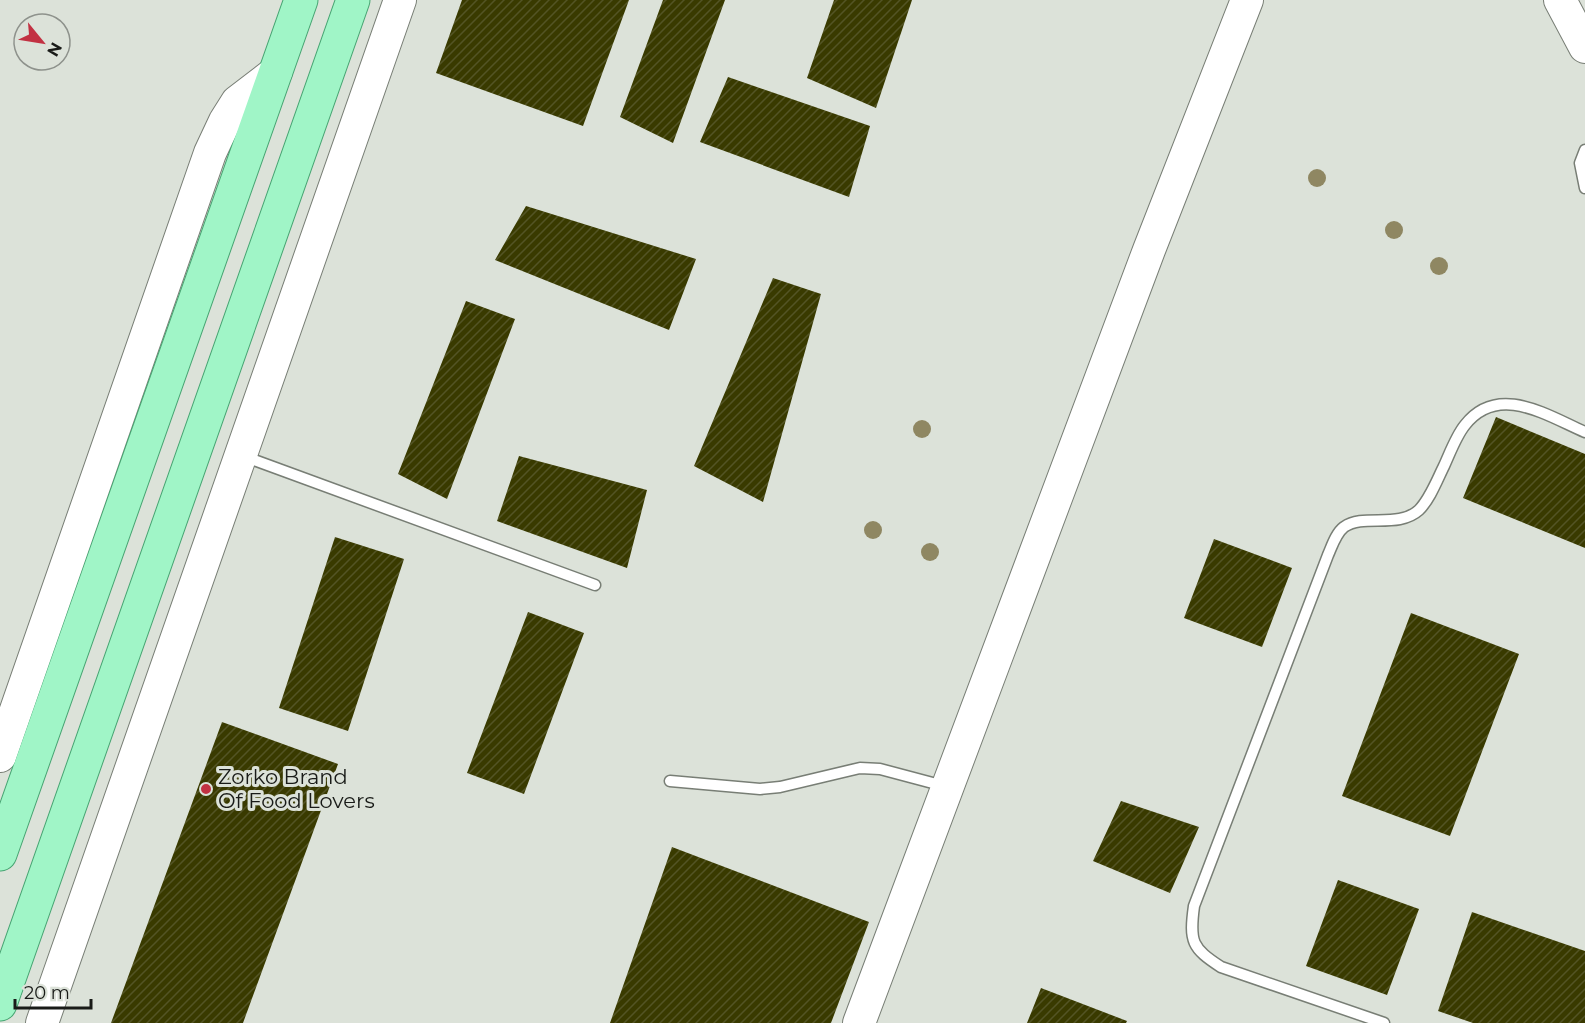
<svg xmlns="http://www.w3.org/2000/svg" width="1585" height="1023" viewBox="0 0 1585 1023" font-family="Montserrat,sans-serif">
<style>
.building{fill:url(#building-hatch)}
.lines{fill:none;stroke-linecap:round;stroke-linejoin:round}
.lane-casing{stroke:#787e75;stroke-width:13}
.secondary-casing{stroke:#787e75;stroke-width:34}
.primary-casing{stroke:#47a472;stroke-width:35}
.lane{stroke:#fff;stroke-width:10}
.secondary{stroke:#fff;stroke-width:32}
.primary{stroke:#a0f5c7;stroke-width:33}
.tree{fill:#8f8762}
.poi-dot{fill:#c23142;stroke:#dce2d9;stroke-width:2}
.labels{text-anchor:middle;stroke-width:6;stroke-linejoin:round;paint-order:stroke}
.poi-label{font-size:21px;fill:#191b18;stroke:#dce2d9;text-anchor:start}
</style>
<defs>
<pattern id="building-hatch" width="6" height="6" patternUnits="userSpaceOnUse" patternTransform="scale(1.5)"><rect width="6" height="6" fill="#393a00"/><path d="M-1 1l2-2M0 6l6-6M5 7l2-2" fill="none" stroke="#535425"/></pattern>
</defs>
<rect width="100%" height="100%" fill="#dce2d9"/>
<path class="building" d="M462,0H629L583,126L436,73Z
M663,0H725L673,143L620,117Z
M834,0H912L876,108L807,78Z
M728,77L870,126L849,197L700,142Z
M526,206L696,259L669,330L495,260Z
M773,278L821,294L763,502L694,466Z
M466,301L515,319L447,499L398,474Z
M1496,417L1585,454V548L1463,498Z
M519,456L647,490L627,568L497,521Z
M335,537L404,559L348,731L279,708Z
M1214,539L1292,568L1262,647L1184,618Z
M528,612L584,633L524,794L467,773Z
M1411,613L1519,654L1450,836L1342,796Z
M222,722L338,764L243,1023H111Z
M1121,801L1199,827L1170,893L1093,861Z
M672,847L869,922L831,1023H610Z
M1338,880L1419,909L1387,995L1306,966Z
M1472,912L1585,951V1023H1473L1438,1011Z
M1041,988L1127,1021L1126,1023H1027Z"/>
<g class="lines">
<defs>
<path id="lane" d="M1585,150L1580,163L1585,188
M243,456L595,585
M670,781L760,789L780,787L860,768L880,769L944,786
M1384,1023L1221,967C1192,948 1189,942 1194,906L1328,555C1332,546 1336,533 1344,527C1364,513 1398,529 1419,510C1430,499 1437,480 1444,466C1450,453 1456,436 1465,425C1498,383 1546,415 1585,432"/>
<path id="secondary" d="M1560,0L1585,47
M0,756L210,153L225,121L237,102L276,72
M42,1023L400,0
M859,1023L1149,250L1247,0"/>
<path id="primary" d="M0,854L301,0
M0,1004L353,0"/>
</defs>
<use href="#lane" class="lane-casing"/>
<use href="#secondary" class="secondary-casing"/>
<use href="#primary" class="primary-casing"/>
<use href="#lane" class="lane"/>
<use href="#secondary" class="secondary"/>
<use href="#primary" class="primary"/>
</g>
<g class="tree">
<circle cx="1317" cy="178" r="9"/>
<circle cx="1394" cy="230" r="9"/>
<circle cx="1439" cy="266" r="9"/>
<circle cx="922" cy="429" r="9"/>
<circle cx="873" cy="530" r="9"/>
<circle cx="930" cy="552" r="9"/>
</g>
<circle class="poi-dot" cx="206" cy="789" r="6"/>
<g class="labels">
<g class="poi-label">
<text x="218" y="784">Zorko Brand<tspan x="218" dy="24">Of Food Lovers</tspan></text>
</g>
</g>
<g transform="translate(42 42) rotate(120)"><circle r="28" fill="#dce2d9" stroke="#8e928c" stroke-width="1.5"/>
<path d="M0-4.5L10 22L0 15L-10 22Z" fill="#c23142"/>
<text y="-9" font-size="16" font-weight="bold" text-anchor="middle" fill="#191b18">N</text>
</g>
<path d="M15 999v9h76v-9" fill="none" stroke="#191b18" stroke-width="3"/>
<text x="24" y="999" font-size="18" fill="#191b18" stroke="#dce2d9" stroke-width="4.5" paint-order="stroke">20 m</text>
</svg>
